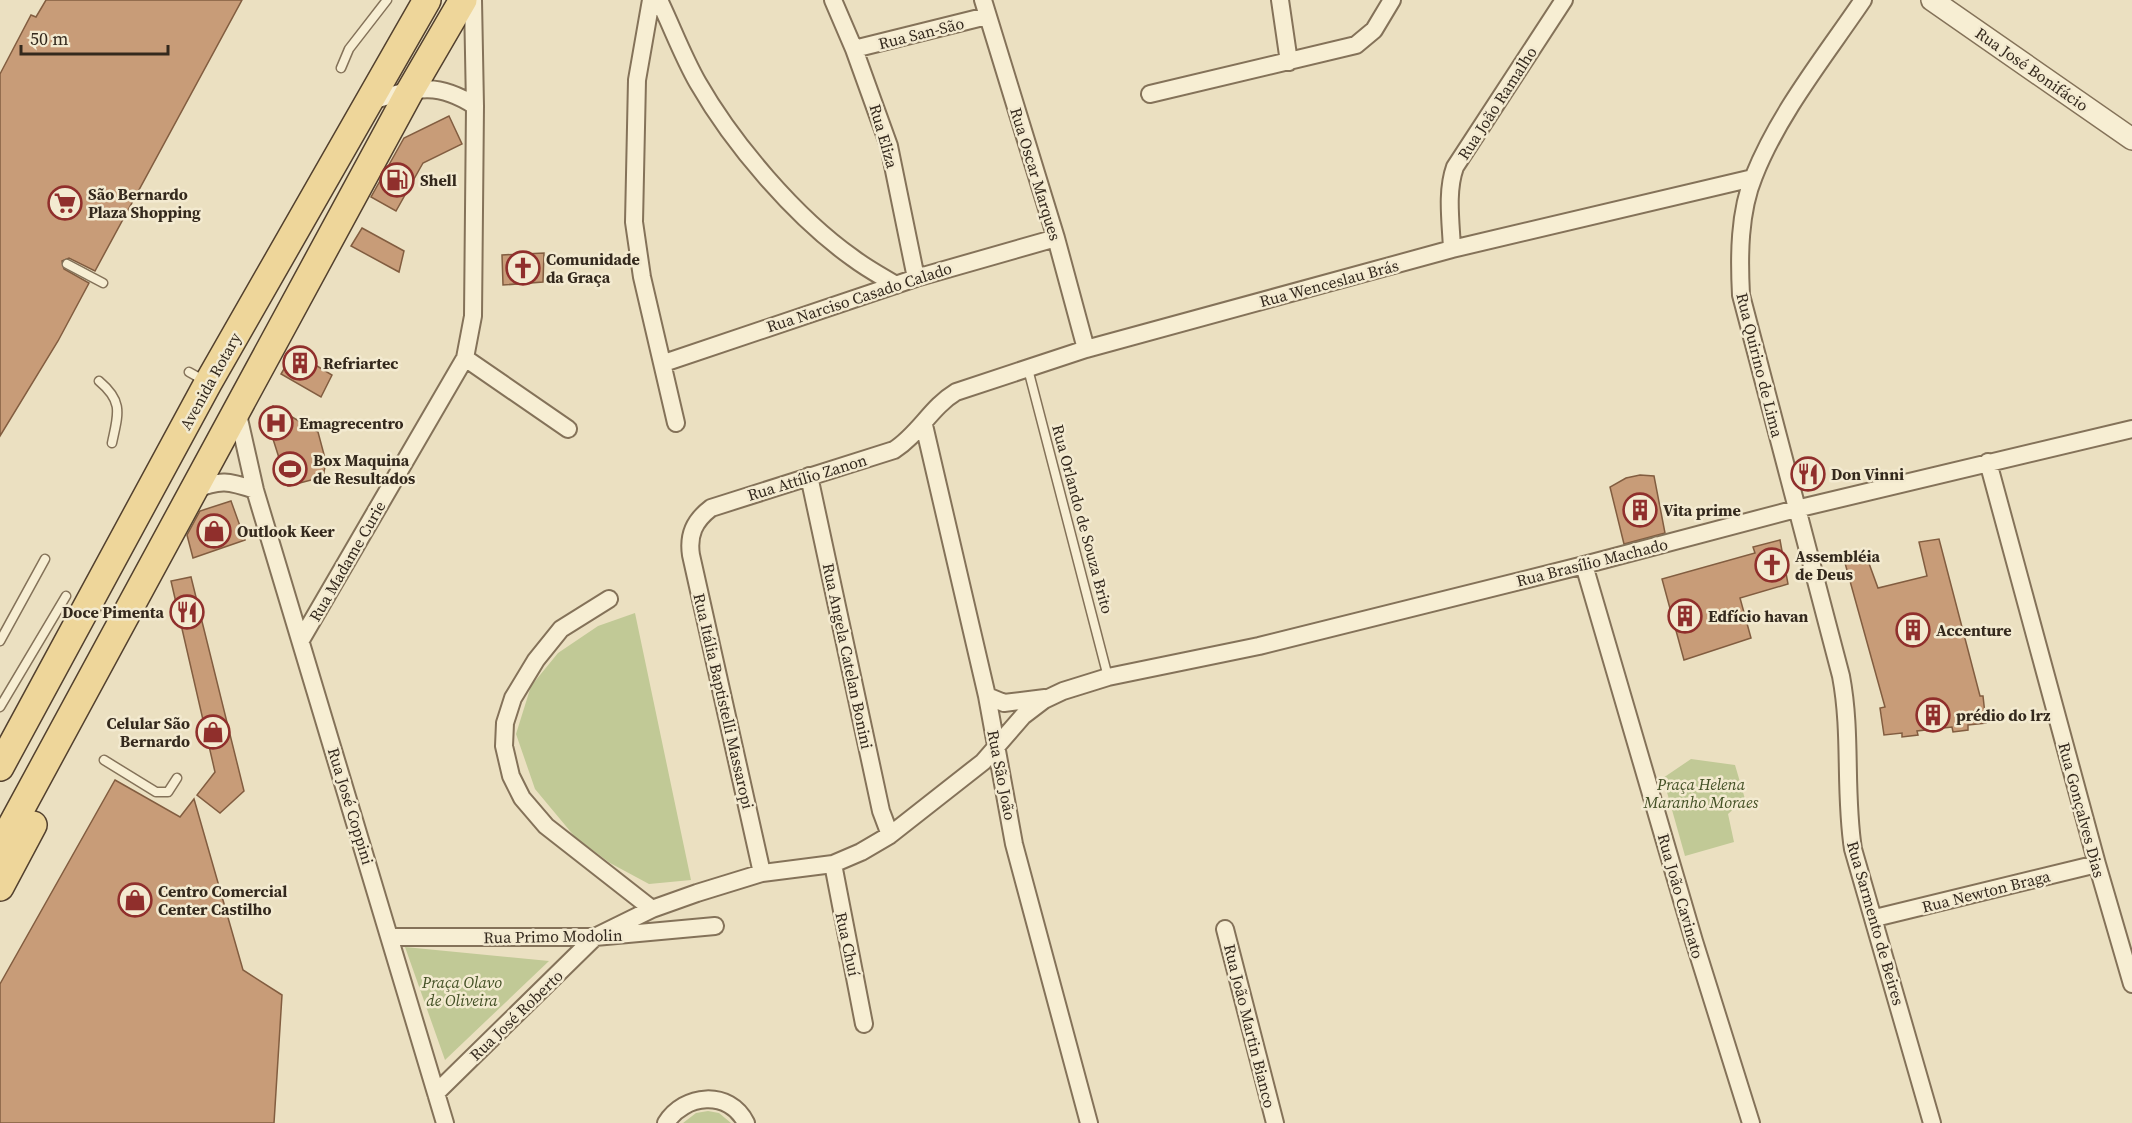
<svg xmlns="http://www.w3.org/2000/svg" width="2132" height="1123" viewBox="0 0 2132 1123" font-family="'Source Serif 4',serif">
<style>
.green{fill:#c1c996}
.building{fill:#c89c78;stroke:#825d40;stroke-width:1.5}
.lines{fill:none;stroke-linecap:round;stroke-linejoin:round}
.service-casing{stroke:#847259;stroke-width:11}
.minor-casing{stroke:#847259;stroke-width:20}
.tertiary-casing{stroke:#847259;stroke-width:24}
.primary-casing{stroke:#52402e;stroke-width:30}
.service{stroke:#f7eed3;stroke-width:8}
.minor{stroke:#f7eed3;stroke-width:16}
.tertiary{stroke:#f7eed3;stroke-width:21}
.primary{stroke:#eed69a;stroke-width:27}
.labels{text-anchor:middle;stroke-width:5;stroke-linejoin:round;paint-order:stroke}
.street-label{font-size:16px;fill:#34291d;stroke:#f3ead0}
.poi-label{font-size:16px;font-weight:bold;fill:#34291d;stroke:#f3ead0;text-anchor:start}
.park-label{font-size:16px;font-style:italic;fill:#435025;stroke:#f3ead0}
</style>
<rect width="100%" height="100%" fill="#ebe0c1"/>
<path class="green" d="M635,613L691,880L649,884L610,863L575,837L535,789L516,734L531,686L558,653L598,626Z
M1691,759L1735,765L1745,799L1728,814L1734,842L1685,856L1663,778Z
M405,947L549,961L445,1060Z
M708,1111L719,1113L731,1123H683L696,1113Z"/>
<path class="building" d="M46,0H242L95,271L69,258L62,261L64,269L89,283L58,341L0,436V74L31,15L36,17Z
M449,116L462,144L423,163L396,211L371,197L404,138Z
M362,228L404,251L399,272L351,246Z
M544,253L543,282L503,285L502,255Z
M294,352L332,375L321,397L281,374Z
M273,406L318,432L326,462L323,477L288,486L266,417Z
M1640,475L1654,476L1665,533L1624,544L1610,487L1626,478Z
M231,501L245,540L193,558L187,535L200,511Z
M1939,539L1980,696H1983L1986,723L1968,725V730L1953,732L1952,727L1917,731L1918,735L1902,737V733L1884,735L1880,708L1885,707L1845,563L1867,558L1878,588L1927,576L1919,542Z
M1780,540L1788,584L1740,598L1751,638L1684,660L1662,579L1755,553L1753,547Z
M191,577L244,791L220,813L197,795L215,772L171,581Z
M115,780L180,817L194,799L243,970L282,995L274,1123H0V984Z"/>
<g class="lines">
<defs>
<path id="service" d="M341,68L349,49L387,0
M67,264L103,283
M1028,369L1108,677
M189,372L205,381
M99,381C124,402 118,414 112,443
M0,641L45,559
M0,707L66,596
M104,760L156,792H168L177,778"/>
<path id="minor" d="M651,0L637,80L634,222L642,277L676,423
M659,0C672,27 683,57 698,83C733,144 795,217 853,258C866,268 881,276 896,285
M833,0L854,49L889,146L916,278
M983,0L1056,238L1086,349
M1280,0L1289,62
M1863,0C1825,56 1779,113 1754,176C1739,212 1739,257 1741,295L1841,676C1852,734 1844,791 1853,849L1932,1123
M854,49L987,16
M1150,94L1356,45L1374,30L1392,0
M367,102C412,90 434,79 475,106
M1452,249C1451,223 1446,192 1455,167L1564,0
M465,358L568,429
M664,363L916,278L1056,238
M237,410L255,490L445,1123
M924,425L987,696L1014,844L1089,1123
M1988,462L2097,864L2132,984
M809,476L881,811L890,835
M194,490C220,479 229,481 255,490
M1584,565L1694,941L1751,1123
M609,599L561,629L536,660L513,698L505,723L504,746L511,776L522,798L546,826L652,909
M301,640L465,358L473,316L475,106L473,0
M987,696L1004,703L1045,698
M833,864L864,1024
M762,873L691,555C688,535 694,521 711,508L894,450C919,434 931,407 956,392L1086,349L1452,249L1753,178
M1875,918L2097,864
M1225,929L1275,1123
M390,937H595L715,926
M436,1093L595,937L652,909L697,893L762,873L833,864L861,852L890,835L983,762L1023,716L1044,700L1063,691L1108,677L1259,646L1584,565L1796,509L2132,429
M666,1123C684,1094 729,1089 746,1123"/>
<path id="tertiary" d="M1932,0L2132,139"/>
<path id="primary" d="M0,767L208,383L427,0
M0,847L410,91L463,0
M0,887L33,825"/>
</defs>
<use href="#service" class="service-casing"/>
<use href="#minor" class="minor-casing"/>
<use href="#tertiary" class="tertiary-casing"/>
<use href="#primary" class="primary-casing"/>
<use href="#service" class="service"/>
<use href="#minor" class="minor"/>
<use href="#tertiary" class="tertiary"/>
<use href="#primary" class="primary"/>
</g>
<defs>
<symbol id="fuel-ring" viewBox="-11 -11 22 22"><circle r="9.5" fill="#f3ead0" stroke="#902f2c" stroke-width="1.5"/><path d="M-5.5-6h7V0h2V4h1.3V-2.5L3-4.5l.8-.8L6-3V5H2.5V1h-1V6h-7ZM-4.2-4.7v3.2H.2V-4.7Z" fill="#902f2c"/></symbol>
<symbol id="supermarket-ring" viewBox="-11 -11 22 22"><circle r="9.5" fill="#f3ead0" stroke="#902f2c" stroke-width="1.5"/><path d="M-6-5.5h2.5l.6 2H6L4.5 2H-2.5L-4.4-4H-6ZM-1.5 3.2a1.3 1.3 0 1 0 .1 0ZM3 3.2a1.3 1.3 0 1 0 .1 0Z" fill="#902f2c"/></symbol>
<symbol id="church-ring" viewBox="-11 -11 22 22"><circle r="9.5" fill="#f3ead0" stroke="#902f2c" stroke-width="1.5"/><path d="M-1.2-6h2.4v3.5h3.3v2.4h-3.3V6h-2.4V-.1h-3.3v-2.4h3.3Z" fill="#902f2c"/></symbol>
<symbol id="building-ring" viewBox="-11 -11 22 22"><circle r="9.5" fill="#f3ead0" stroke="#902f2c" stroke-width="1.5"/><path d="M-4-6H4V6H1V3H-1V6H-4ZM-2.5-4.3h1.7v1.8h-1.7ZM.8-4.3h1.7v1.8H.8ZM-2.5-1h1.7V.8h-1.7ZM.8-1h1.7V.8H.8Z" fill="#902f2c"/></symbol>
<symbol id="hospital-ring" viewBox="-11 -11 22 22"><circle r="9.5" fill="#f3ead0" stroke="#902f2c" stroke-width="1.5"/><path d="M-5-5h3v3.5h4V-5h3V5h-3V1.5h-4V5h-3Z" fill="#902f2c"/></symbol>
<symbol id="stadium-ring" viewBox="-11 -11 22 22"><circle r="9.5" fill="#f3ead0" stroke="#902f2c" stroke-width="1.5"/><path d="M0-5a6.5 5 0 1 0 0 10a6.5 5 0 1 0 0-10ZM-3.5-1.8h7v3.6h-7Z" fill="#902f2c"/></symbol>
<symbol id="restaurant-ring" viewBox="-11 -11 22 22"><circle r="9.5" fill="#f3ead0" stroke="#902f2c" stroke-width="1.5"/><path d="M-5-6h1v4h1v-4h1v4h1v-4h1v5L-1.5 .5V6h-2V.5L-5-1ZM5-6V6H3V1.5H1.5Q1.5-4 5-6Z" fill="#902f2c"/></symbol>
<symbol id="shop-ring" viewBox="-11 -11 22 22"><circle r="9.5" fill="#f3ead0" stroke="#902f2c" stroke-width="1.5"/><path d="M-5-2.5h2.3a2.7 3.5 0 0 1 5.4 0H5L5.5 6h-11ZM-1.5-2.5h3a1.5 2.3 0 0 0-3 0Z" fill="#902f2c"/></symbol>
</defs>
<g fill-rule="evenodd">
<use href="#fuel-ring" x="378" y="161" width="38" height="38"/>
<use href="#supermarket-ring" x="46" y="184" width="38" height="38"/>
<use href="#church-ring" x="504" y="249" width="38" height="38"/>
<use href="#building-ring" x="281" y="344" width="38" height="38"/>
<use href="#hospital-ring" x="257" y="404" width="38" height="38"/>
<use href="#stadium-ring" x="271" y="450" width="38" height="38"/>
<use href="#restaurant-ring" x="1789" y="455" width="38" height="38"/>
<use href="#building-ring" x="1621" y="491" width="38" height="38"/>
<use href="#shop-ring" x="195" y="512" width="38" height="38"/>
<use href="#church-ring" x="1753" y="546" width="38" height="38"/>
<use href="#restaurant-ring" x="168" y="593" width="38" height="38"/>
<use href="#building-ring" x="1666" y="597" width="38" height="38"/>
<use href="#building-ring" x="1894" y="611" width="38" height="38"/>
<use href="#building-ring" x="1914" y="696" width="38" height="38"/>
<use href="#shop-ring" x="194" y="713" width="38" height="38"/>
<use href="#shop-ring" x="116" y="881" width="38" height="38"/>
</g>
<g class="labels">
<g class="street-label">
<text transform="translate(921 33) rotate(-14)" y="6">Rua San-São</text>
<text transform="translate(2032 69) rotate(35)" y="6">Rua José Bonifácio</text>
<text transform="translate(1497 103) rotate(-57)" y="6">Rua João Ramalho</text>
<text transform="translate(884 136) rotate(74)" y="6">Rua Eliza</text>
<text transform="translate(1036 174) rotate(73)" y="6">Rua Oscar Marques</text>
<text transform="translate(1329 283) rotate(-15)" y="6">Rua Wenceslau Brás</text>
<text transform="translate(859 297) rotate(-18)" y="6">Rua Narciso Casado Calado</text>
<text transform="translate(1760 365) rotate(76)" y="6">Rua Quirino de Lima</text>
<text transform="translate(210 381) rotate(-61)" y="6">Avenida Rotary</text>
<text transform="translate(807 477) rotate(-17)" y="6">Rua Attílio Zanon</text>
<text transform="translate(1083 519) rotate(75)" y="6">Rua Orlando de Souza Brito</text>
<text transform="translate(347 561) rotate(-60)" y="6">Rua Madame Curie</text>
<text transform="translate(1592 562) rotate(-14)" y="6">Rua Brasílio Machado</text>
<text transform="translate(848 656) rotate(78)" y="6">Rua Angela Catelan Bonini</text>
<text transform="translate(724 701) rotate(77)" y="6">Rua Itália Baptistelli Massaropi</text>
<text transform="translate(1002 775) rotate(79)" y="6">Rua São João</text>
<text transform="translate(351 806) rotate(73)" y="6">Rua José Coppini</text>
<text transform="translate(2082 810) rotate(75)" y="6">Rua Gonçalves Dias</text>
<text transform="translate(1986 891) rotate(-14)" y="6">Rua Newton Braga</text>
<text transform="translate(1681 896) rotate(74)" y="6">Rua João Cavinato</text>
<text transform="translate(1876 923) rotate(74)" y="6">Rua Sarmento de Beires</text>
<text transform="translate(553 936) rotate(-1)" y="6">Rua Primo Modolin</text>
<text transform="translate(848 944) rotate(78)" y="6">Rua Chuí</text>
<text transform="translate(516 1015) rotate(-44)" y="6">Rua José Roberto</text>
<text transform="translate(1250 1026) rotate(76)" y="6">Rua João Martin Bianco</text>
</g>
<g class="poi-label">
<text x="420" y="186">Shell</text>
<text x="88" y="200">São Bernardo<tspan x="88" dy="18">Plaza Shopping</tspan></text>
<text x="546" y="265">Comunidade<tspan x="546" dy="18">da Graça</tspan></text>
<text x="323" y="369">Refriartec</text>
<text x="299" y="429">Emagrecentro</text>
<text x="313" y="466">Box Maquina<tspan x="313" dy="18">de Resultados</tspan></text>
<text x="1831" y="480">Don Vinni</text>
<text x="1663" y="516">Vita prime</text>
<text x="237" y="537">Outlook Keer</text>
<text x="1795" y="562">Assembléia<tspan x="1795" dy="18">de Deus</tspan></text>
<text x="164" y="618" text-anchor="end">Doce Pimenta</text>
<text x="1708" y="622">Edfício havan</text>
<text x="1936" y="636">Accenture</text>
<text x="1956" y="721">prédio do lrz</text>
<text x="190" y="729" text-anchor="end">Celular São<tspan x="190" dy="18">Bernardo</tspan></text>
<text x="158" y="897">Centro Comercial<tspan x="158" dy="18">Center Castilho</tspan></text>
</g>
<g class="park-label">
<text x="1701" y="790">Praça Helena<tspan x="1701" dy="18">Maranho Moraes</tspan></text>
<text x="462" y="988">Praça Olavo<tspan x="462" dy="18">de Oliveira</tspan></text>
</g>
</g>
<path d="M21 45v9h147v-9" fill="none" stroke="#34291d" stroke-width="3"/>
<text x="30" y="45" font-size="18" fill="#34291d" stroke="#f3ead0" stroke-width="4.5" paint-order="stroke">50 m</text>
</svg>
